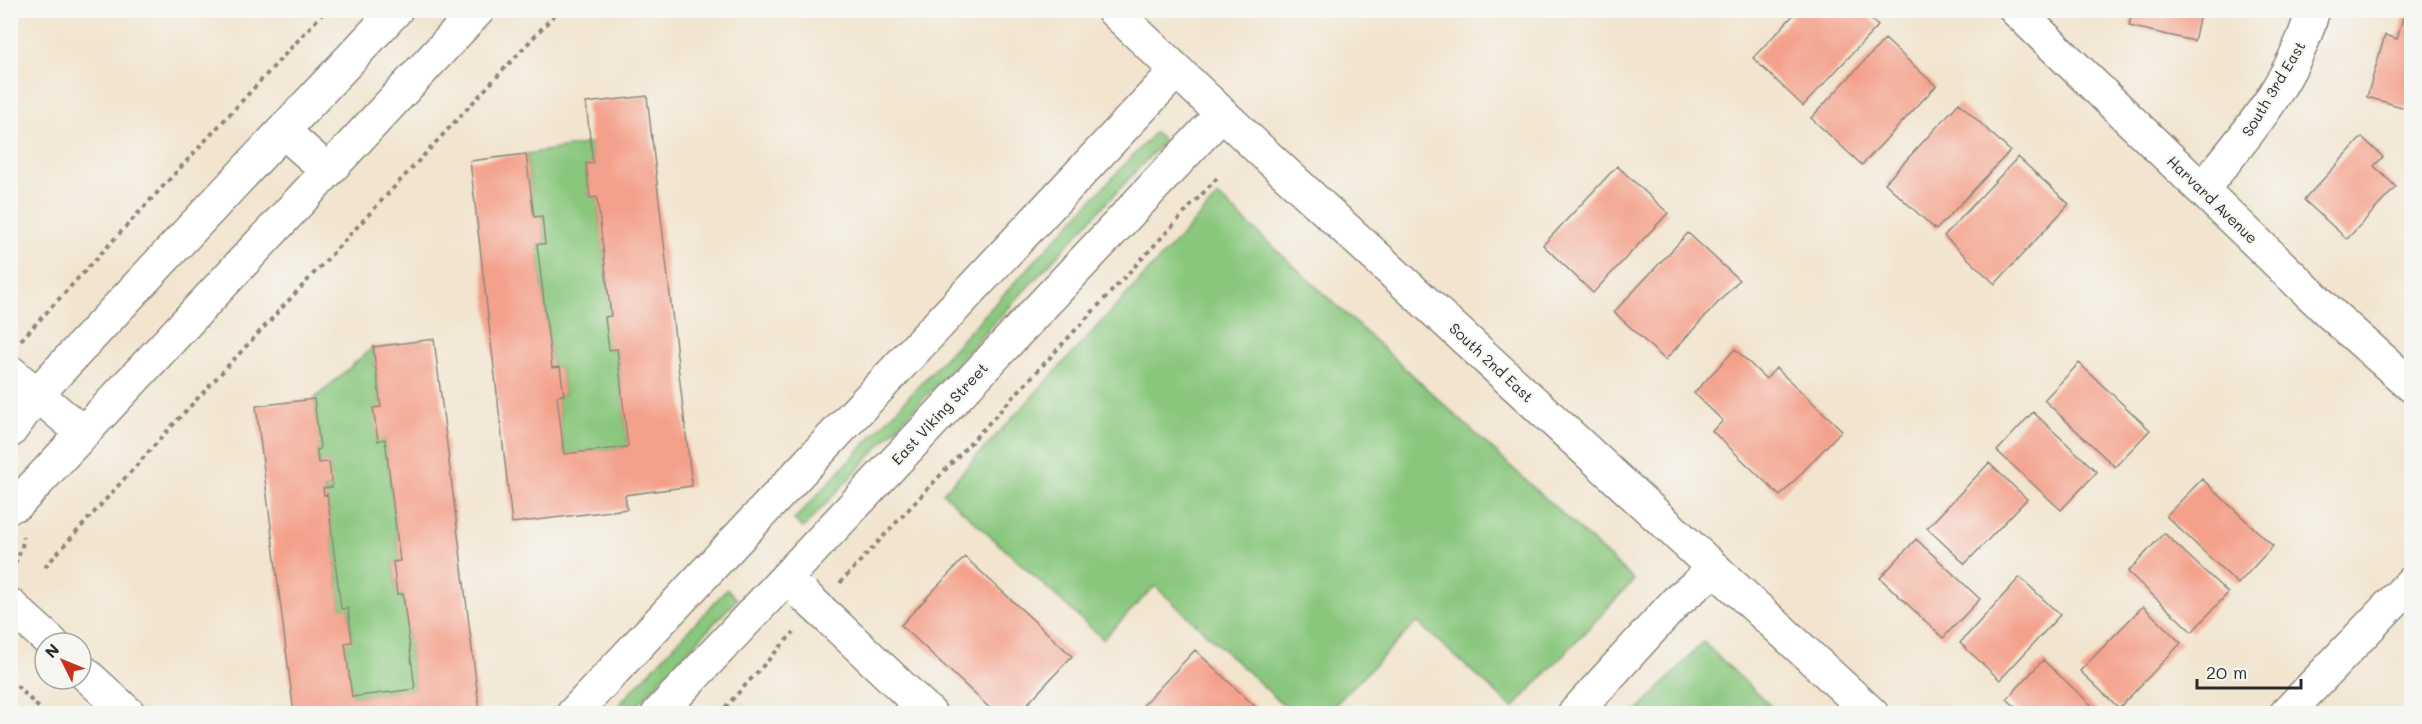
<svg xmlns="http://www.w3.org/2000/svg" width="2422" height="724" viewBox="0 0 2422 724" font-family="Mali,sans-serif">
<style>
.green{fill:#89c77d;stroke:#5a7954;stroke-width:1.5}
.building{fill:#f4a18b}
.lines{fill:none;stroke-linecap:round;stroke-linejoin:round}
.minor-casing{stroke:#8e887c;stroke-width:36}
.major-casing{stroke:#8e887c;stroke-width:36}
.path{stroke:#8e887c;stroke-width:4;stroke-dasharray:4.5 4.5;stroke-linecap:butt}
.minor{stroke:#fff;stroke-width:33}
.major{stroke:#fff;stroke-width:33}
.minor-bridge-casing{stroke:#8e887c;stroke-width:36;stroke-linecap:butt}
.minor-bridge{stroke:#fff;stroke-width:33}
.labels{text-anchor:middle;stroke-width:4.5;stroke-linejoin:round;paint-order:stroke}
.street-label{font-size:15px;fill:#2b2b2b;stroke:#f6f6f2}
</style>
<rect width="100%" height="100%" fill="#f6f6f2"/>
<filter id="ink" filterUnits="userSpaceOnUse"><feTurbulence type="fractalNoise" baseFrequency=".0167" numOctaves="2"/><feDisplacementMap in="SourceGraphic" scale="12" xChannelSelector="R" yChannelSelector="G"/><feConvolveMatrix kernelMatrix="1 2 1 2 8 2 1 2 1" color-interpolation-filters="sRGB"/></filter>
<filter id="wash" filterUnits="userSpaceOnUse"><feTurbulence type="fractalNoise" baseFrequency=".008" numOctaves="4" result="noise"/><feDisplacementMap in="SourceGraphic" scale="24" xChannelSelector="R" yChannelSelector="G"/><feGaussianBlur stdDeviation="1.35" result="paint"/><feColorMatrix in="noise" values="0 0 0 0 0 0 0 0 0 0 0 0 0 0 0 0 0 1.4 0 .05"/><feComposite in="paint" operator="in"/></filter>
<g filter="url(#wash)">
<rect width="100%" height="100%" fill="#f2e4ce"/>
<path class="green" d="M1155,132L1164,141L803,528L794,520Z
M591,143L593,163L586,165L590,197H597L611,316L609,350L617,349L628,447L564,454L557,396L564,395L560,367L552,368L537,244L545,243L542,216L534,217L526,154Z
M1218,196L1634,580L1513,708L1417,622L1327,713H1292L1155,586L1103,639L943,493Z
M373,347L381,407L374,409L378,440L385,439L400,561L393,562L397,594H403L415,689L352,697L345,643L352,641L348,609H341L327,495L323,488L332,487L329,462L318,463L317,450L319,449L314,399Z
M727,589L737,599L630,713H611Z
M1703,642L1778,713H1636Z"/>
<g id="blocks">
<path class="building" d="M1798,10H1861L1878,26L1803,106L1753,58Z
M2132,10H2201L2194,41L2129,26Z
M2405,10H2412V102L2409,109L2367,97L2385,35L2397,39Z
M1885,39L1936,86L1862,165L1811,118Z
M647,96L692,486L625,495L627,509L512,523L470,161L526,154L534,217L542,216L545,244H537L552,368L560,367L564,395L557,396L564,454L628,447L617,349L609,350L605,317L611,316L597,197L590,198L586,164L593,163L586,103Z
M1959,103L2010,151L1936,230L1885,183Z
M2362,137L2383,157L2374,166L2396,187L2347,239L2304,200Z
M2018,157L2069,204L1995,284L1944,236Z
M1617,166L1668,213L1593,293L1543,245Z
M1688,233L1739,280L1665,360L1614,312Z
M434,339L480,714H294L256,406L314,399L320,449L317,450L318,463L329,462L332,487L323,488L324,495L327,494L341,609L348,608L352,642L345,643L352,697L415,689L403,594H397L393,562L400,561L385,439L378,441L373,408L381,407L373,347Z
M1735,349L1766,379L1776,368L1842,430L1780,496L1712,431L1723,421L1694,393Z
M2079,363L2150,430L2115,467L2044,400Z
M2033,412L2097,472L2061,510L1997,451Z
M1989,463L2027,499L1965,564L1927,528Z
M2202,479L2273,546L2238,584L2166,516Z
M2164,533L2228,593L2192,632L2128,572Z
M1916,539L1980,599L1943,638L1880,578Z
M965,557L1072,656L1018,714H996L901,625Z
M2020,577L2060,615L2000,680L1960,643Z
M2143,606L2181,643L2119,708L2080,671Z
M1195,650L1263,714H1135Z
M2043,660L2101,714H2023L2007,699Z"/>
</g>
</g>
<g filter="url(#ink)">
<use href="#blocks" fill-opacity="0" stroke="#8e887c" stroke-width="1.5"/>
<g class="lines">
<defs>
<path id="minor" d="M2016,10L2330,313L2412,386
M283,131L328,171
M2202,189C2247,135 2294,80 2313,10
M10,372L83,433
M10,431L37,394L396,10
M10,506L18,503L478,10
M10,605L52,643
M831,620L930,714
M81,670L129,714
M573,714L1176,71
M658,714L1222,114
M1574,714L1676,602L1715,569
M2286,714L2412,582"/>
<path id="major" d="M1113,10L1256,146L1872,714"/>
</defs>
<use href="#minor" class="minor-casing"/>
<use href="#major" class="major-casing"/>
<path class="path" d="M21,340L326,10
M45,567L171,427L559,10
M11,572L22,548L23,537
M840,583L1217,178
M10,679L45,714
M719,714L794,632"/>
<use href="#minor" class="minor"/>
<use href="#major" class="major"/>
<defs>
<path id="minor-bridge" d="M804,595L831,620"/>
</defs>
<use href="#minor-bridge" class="minor-bridge-casing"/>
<use href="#minor-bridge" class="minor-bridge"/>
</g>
</g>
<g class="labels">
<g class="street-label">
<text transform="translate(2274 89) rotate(-59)" y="5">South 3rd East</text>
<text transform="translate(2212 200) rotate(44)" y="5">Harvard Avenue</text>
<text transform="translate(1491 363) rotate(43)" y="5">South 2nd East</text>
<text transform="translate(940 414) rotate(-47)" y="5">East Viking Street</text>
</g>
</g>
<rect width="2422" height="724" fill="none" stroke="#f6f6f2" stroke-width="36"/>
<g transform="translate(63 661) rotate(313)"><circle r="28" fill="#f6f6f2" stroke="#a5a5a2" stroke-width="1.5"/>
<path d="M0-4.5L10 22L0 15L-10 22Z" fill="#c8321e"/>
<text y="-9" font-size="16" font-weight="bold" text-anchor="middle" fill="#2b2b2b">N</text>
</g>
<path d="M2197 679v9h104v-9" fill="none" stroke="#2b2b2b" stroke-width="3"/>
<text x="2206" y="679" font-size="18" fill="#2b2b2b" stroke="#f6f6f2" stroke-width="4.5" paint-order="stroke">20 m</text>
</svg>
